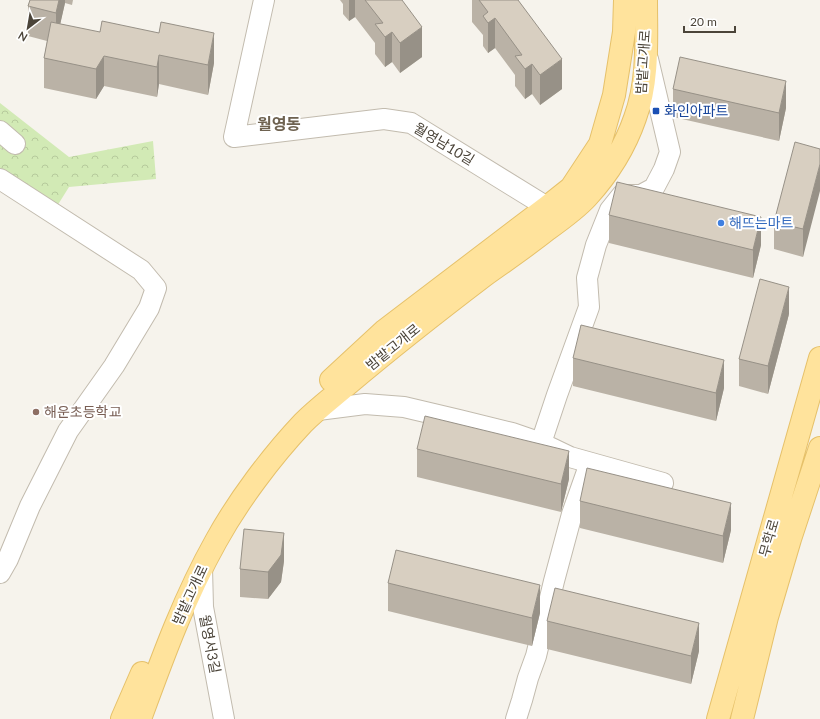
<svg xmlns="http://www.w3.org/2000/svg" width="820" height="719" viewBox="0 0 820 719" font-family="Lato,'Noto Sans KR',sans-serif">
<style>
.forest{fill:url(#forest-crowns)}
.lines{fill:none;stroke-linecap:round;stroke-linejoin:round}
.minor-casing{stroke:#c2bbae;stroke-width:22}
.primary-casing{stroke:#e6c16a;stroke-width:24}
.minor{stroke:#fff;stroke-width:20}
.primary{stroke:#ffe39c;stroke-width:22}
.wall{fill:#bab2a6}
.shaded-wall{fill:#979187}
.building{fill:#d8cfc1;stroke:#979187}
.transit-dot{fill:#1a4fb4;stroke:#fff;stroke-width:1.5}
.shop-dot{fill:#3f7fe0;stroke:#fff;stroke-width:1.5}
.education-dot{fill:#8d6e63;stroke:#fff;stroke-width:1.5}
.labels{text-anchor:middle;stroke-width:4;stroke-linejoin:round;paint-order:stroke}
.street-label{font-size:14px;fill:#4b4439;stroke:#fff}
.transit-label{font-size:14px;fill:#164399;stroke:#fff;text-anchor:start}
.shop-label{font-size:14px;fill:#366cbe;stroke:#fff;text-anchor:start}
.education-label{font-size:14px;fill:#785e54;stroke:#fff;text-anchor:start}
.quarter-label{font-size:16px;font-weight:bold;fill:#6e6250;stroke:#fff}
</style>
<defs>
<pattern id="forest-crowns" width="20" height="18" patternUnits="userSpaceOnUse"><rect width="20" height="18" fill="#d2eab5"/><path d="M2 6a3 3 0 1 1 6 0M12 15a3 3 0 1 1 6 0" fill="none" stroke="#b6ca9c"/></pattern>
</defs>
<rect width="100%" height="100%" fill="#f6f3ec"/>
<path class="forest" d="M0,103L69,157L153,141L156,179L69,187L54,211L0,174Z"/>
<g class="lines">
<defs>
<path id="minor" d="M264,0L234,137L384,119L411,123L547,207
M0,131L15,144
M0,179L141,270L156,288L149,308L114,366L68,431L30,506L8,559L0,573
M318,410L365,404L404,407L459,420L512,433L541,443L557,395L589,307L587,278L596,245L610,210L622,195H641L654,188L664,169L670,152L648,59
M545,445L570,457L663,483
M202,568L203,607L224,719
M516,719L522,700L528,678L536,656L554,581L572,514L590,463"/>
<path id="primary" d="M331,380L384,331L547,207L571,188L600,144L614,95L624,32L625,0
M122,719L142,673
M140,719C162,659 184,598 216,541C238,501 271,457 303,423C317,409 333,397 348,384C393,346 439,310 485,275C506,260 528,245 548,229C562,219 576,209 587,197C608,174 625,147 635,118C649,80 646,40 646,0
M718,719L820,358
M742,719L767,617L790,539L820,448"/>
</defs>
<use href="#minor" class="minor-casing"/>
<use href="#primary" class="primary-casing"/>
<use href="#minor" class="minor"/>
<use href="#primary" class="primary"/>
</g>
<path class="wall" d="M30,0H73L72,5L65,3L60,24L214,63L208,95L159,84L157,97L104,86L96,99L44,88V58L47,41L28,36V6Z
M340,0H402L422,57L400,73L392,62L385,67L375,54V43L355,17L349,21L343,14V4Z
M472,0H518L562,89L540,105L532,94L525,99L515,86V75L495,48L488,53L483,46V35L472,22Z
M673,89L786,108L779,141L673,117Z
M820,149L803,257L774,249V222Z
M609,215L761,245L753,278L609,243Z
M789,314L768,394L739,386V359Z
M573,358L724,388L716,421L573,386Z
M417,449L569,479L561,512L417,477Z
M580,501L731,530L723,563L580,528Z
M284,561L281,582L268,599L240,597V569Z
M388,583L540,613L532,646L388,611Z
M547,621L699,651L691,684L547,649Z"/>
<path class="shaded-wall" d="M59,0H65V3L56,43V13Z
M349,0H355V17L349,21Z
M495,18V48L488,53V23Z
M422,27V57L400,73V43Z
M392,32V62L385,67V37Z
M214,33V63L208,95V65Z
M159,55V84L157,97V67Z
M104,56V86L96,99V69Z
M562,59V89L540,105V75Z
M532,64V94L525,99V69Z
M786,81V108L779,141V113Z
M820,164V191L803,257V229Z
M761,217V245L753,278V250Z
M789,287V314L768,394V366Z
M724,360V388L716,421V393Z
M569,451V479L561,512V484Z
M731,503V530L723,563V536Z
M284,533V561L281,582L268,599V572Z
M540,585V613L532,646V618Z
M699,623V651L691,684V656Z"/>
<path class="building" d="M30,0H59L56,13L28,6Z
M365,0H402L422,27L400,43L392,32L385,37L375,24L383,23Z
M479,0H518L562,59L540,75L532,64L525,69L515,56L522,55L495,18L488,23L483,16L488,12Z
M102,21L159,33L161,22L214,33L208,65L159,55L157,67L104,56L96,69L44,58L51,22L100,32Z
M680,57L786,81L779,113L673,89Z
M795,142L820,149V164L803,229L774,222Z
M617,182L761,217L753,250L609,215Z
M760,279L789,287L768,366L739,359Z
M581,325L724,360L716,393L573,358Z
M425,416L569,451L561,484L417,449Z
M587,468L731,503L723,536L580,501Z
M244,529L284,533L281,555L268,572L240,569Z
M396,550L540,585L532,618L388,583Z
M555,588L699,623L691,656L547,621Z"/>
<rect class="transit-dot" x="652" y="107" width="8" height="8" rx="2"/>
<circle class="shop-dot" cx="721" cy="223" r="4"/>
<circle class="education-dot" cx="36" cy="412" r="4"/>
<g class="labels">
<g class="street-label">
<text transform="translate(643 62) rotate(-86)" y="5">밤밭고개로</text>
<text transform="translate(444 144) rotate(31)" y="5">월영남10길</text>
<text transform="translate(393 347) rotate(-39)" y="5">밤밭고개로</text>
<text transform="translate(769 538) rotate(-74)" y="5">무학로</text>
<text transform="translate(190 595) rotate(-65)" y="5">밤밭고개로</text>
<text transform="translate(210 644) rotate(79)" y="5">월영서3길</text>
</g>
<g class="transit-label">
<text x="664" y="116">화인아파트</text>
</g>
<g class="shop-label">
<text x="729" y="228">해뜨는마트</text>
</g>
<g class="education-label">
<text x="44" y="417">해운초등학교</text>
</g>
<g class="quarter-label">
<text x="279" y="130">월영동</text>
</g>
</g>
<g transform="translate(28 28) rotate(211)" stroke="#ffffff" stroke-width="3" paint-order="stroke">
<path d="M0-3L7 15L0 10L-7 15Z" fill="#4b4439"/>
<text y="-6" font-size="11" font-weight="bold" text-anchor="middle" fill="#4b4439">N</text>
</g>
<path d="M684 26v6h51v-6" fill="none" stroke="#4b4439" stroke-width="2"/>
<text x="690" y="26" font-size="12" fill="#4b4439" stroke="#ffffff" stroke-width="3" paint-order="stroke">20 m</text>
</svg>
